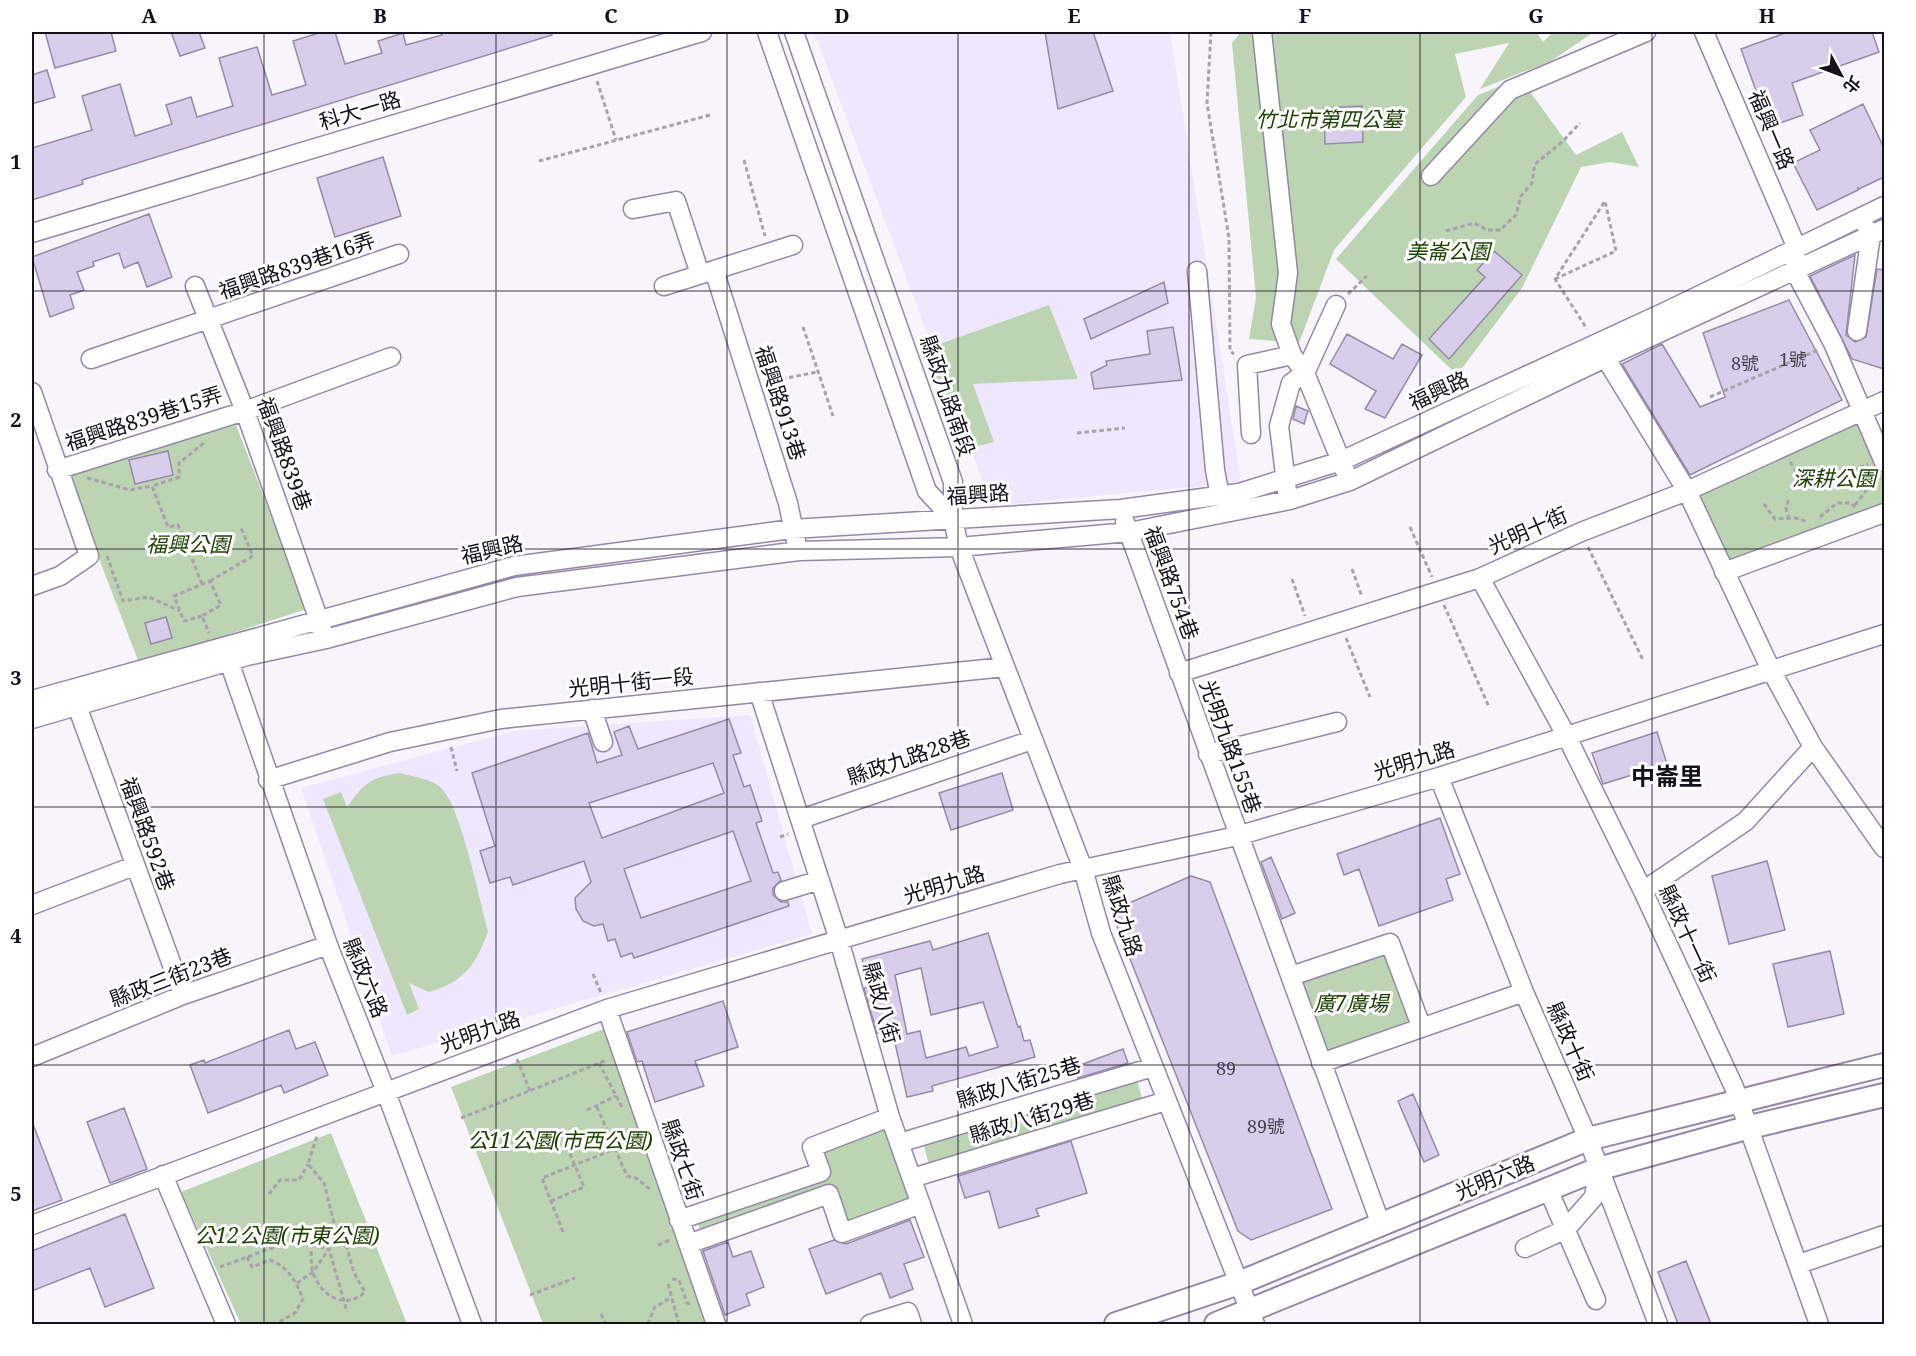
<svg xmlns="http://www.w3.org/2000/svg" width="1916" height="1356" viewBox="0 0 1916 1356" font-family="'Noto Serif','Noto Sans TC',serif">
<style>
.built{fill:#eee7fe}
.green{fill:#bcd4b2}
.building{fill:#d8ceec;stroke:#958ba7;stroke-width:1.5;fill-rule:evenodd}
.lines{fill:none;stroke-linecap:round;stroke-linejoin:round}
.minor-casing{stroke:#9389a6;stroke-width:21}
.major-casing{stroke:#9389a6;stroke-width:26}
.path{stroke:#a6a3ab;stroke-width:3;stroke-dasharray:4.5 3;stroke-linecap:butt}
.minor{stroke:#fff;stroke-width:18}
.major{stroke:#fff;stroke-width:22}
.grid{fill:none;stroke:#15111c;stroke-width:1.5;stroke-opacity:0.55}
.labels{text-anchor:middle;stroke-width:6;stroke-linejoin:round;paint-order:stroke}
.number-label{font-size:18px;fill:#464050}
.street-label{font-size:21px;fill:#15111c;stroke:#fff}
.park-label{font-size:21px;font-style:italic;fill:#1c4101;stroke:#fff}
.quarter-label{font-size:24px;font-weight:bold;fill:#15111c;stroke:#fff}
.neatline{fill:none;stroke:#15111c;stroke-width:2}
.grid-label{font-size:20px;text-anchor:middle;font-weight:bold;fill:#15111c}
</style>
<rect width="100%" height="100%" fill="#f7f5fb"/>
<path class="built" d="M814,32H1170L1241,482L992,506Z
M750,715L812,934L392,1056L301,788L513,731Z"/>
<path class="green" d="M1241,32H1536L1543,42L1553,32H1594L1551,61L1480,89L1509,43L1455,54L1466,97L1334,250L1299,343L1249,339L1256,297L1232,43Z
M1520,78L1576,155L1622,132L1639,167L1610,162L1581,167L1522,288L1457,375L1336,259L1478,95Z
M1049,305L1078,379L973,384L994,442L962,450L926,349Z
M1861,412L1884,462V513L1724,572L1687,492Z
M236,425L307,609L139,663L67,475Z
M400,773C414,777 434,779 443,790C462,812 479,898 488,931C476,965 464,982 429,992L409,983L419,1009L407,1015L323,799L341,792L347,807C364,783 371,777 400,773Z
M1390,943L1421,1026L1321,1063L1291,976Z
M609,1027L711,1324H543L451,1087Z
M1137,1081L1143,1101L1053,1129L1047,1109Z
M1032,1110L1039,1135L930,1168L923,1143Z
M887,1128L912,1202L848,1224L835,1187L701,1233L696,1218L828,1173L821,1151Z
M331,1133L407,1324H241L181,1192Z"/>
<path class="building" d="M45,32H111L116,51L55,68Z
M171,32H199L205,48L180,56Z
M322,32H335L345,64L382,53L378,41L403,33L406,45L442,35L441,32H552V35L82,180L83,184L32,200V148L92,130L82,96L120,84L135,136L172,124L166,105L191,97L197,117L233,106L219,58L257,47L272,95L306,85L293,41Z
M1045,32H1093L1113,91L1058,109Z
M1788,32H1872L1879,52L1792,83L1803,115L1769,127L1741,49Z
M47,70L55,97L32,104V75Z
M1863,104L1884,148V177L1859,189L1858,187V190L1817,210L1793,163L1820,150L1810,130Z
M1362,106L1363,142L1325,144L1324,108Z
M383,157L401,216L335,237L317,178Z
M149,214L172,277L147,287L138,262L124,268L119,253L93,262L94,266L77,272L84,290L70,295L74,308L50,317L32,257Z
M1494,251L1522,275L1449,359L1429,339L1485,277L1477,270Z
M1855,255L1846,335L1855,342L1866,337L1877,269L1884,270V369L1852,359L1810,276Z
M1164,282L1168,303L1091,339L1084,319Z
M1789,300L1842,400L1690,475L1622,364L1662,344L1700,407L1725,397L1703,333Z
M1173,327L1182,380L1094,389L1091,373L1107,365L1106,361L1150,354L1147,331Z
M1347,334L1393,359L1402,344L1422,355L1385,418L1365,409L1376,391L1330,364Z
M1296,406L1308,411L1304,424L1293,419Z
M168,451L173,475L135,484L129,460Z
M166,617L172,638L151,644L145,623Z
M729,719L741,753L733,755L744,787L750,785L762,821L756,823L773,873L778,872L781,880L773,888V895L781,902H788L789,906L634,958L632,953L621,957L615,939L608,941L603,924L594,926L583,921L576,909L575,898L591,882L584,861L513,885L510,877L490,883L480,851L495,846L472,773L588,733L597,763L622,755L614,732L629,726L638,749ZM713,763L724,793L602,838L589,803ZM733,831L751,881L641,918L624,869Z
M1657,732L1667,764L1603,784L1592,753Z
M1002,773L1013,810L951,830L939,793Z
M1440,818L1460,874L1446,879L1453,900L1379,926L1359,869L1344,875L1337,854Z
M1271,857L1295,913L1282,919L1261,862Z
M1767,861L1785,930L1729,944L1712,876Z
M1191,876L1210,882L1332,1209L1251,1240L1238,1231L1111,911Z
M988,933L1018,1027L1020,1026L1024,1041L1030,1040L1035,1057L932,1086L933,1091L907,1097L892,1029L877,1033L864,988L870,987L862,959L930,941L933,950ZM921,968L931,1015L983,1002L998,1047L969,1056L966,1047L926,1058L920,1031L907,1034L895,975Z
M1830,951L1844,1014L1788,1027L1773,964Z
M723,1001L738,1047L695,1061L704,1086L655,1102L642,1061L637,1062L627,1032Z
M289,1030L296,1049L315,1042L328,1075L284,1093L281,1085L208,1113L190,1065L204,1060L205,1063Z
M1123,1049L1128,1063L1078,1078L1075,1067Z
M1413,1094L1439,1155L1424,1162L1398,1101Z
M124,1108L147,1169L110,1183L87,1122Z
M33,1124L62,1200L32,1211V1125Z
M1071,1141L1087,1193L1036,1209L1039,1216L999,1228L989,1191L965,1198L958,1176Z
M125,1214L154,1288L105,1307L90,1268L32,1291V1251Z
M910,1220L924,1257L904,1264L913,1289L890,1298L881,1273L826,1294L809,1249L834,1240L846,1244Z
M728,1242L733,1257L751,1251L764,1287L746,1294L750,1305L725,1315L703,1251Z
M1686,1261L1711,1324H1678L1658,1272Z"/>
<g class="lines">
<defs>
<path id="minor" d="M767,32L927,491L953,519
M794,32L953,482V519L959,547L1083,869L1101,933L1255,1324
M1262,32L1288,273L1281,324L1292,355
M1704,32L1796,246L1795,271L1833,343L1884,462
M1431,176L1510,90L1646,32
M633,209L676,201L700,274
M32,233L702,32
M714,270L788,503L796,541
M1197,271L1215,470L1220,496
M195,286L245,411L322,629
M664,286L793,245
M1857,331L1871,235L1867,229
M1600,349L1687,491L1771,670L1813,747L1884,848
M91,359L399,254
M32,392L89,556L60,576L32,586
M1251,434L1247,365L1292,355L1305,373L1336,305
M57,470L245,411L391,357
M1287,491L1279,426L1291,383L1305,373L1345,471
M1125,522L1381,1225
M1724,572L1884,513
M1480,578L1566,735L1643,891L1734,1087L1819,1324
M225,650L328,945L386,1092L472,1324
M1179,673L1480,578L1581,532L1687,491L1884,401
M759,692L839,940L890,1117L963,1324
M73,695L183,995
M32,700L514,566L792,529L1121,509L1239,493L1341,461L1667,311L1884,206
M592,709L603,742
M32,719L247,656L326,639L517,587L799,551L959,547L1129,532L1290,500L1350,481L1605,358L1884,229
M1208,754L1337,722
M1439,777L1524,992L1588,1139L1658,1324
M268,780L390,742L501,719L1005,667
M801,819L1032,740
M784,891L820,880
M1643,891L1746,821L1813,747
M32,905L134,866
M1291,976L1390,943L1421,1026
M607,1009L716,1324
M32,1057L183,995L328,945
M1321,1063L1524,992
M899,1143L1153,1067
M163,1175L226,1324
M912,1178L1166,1101
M1548,1189L1596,1300
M679,1220L821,1172L812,1147L890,1117
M32,1225L607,1009L1060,874L1237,836L1439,777L1884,634
M688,1244L829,1194L842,1233L921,1204
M1525,1248L1566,1229L1594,1197L1598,1171
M1799,1264L1884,1235
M870,1324L908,1312L912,1324"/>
<path id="major" d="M1116,1324L1239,1283L1588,1139L1884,1065
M1216,1324L1598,1169L1750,1127L1884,1095"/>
</defs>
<use href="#minor" class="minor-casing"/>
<use href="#major" class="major-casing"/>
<path class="path" d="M1211,32L1207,103L1229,238L1230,351L1234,354
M597,81L616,140
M744,160L765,236
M539,161L710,115
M1446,231L1474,223L1487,230H1500L1516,215L1521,196L1532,183L1535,164L1562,142L1580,123
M1555,279L1616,251L1605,201L1555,279L1587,329
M1348,294L1367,276
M803,327L833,416
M767,382L817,372
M1710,397L1818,350
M1077,433L1125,428
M1790,462L1800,478L1816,483L1833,475L1843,474L1868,464
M87,478L130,490L152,486
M1764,504L1775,519L1796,518L1808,522
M1855,505L1872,483L1882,479
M1820,517L1837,503H1851L1855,507
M1789,519L1786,508L1789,498
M1410,527L1432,577
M1588,547L1643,660
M107,556L123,601L149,597L180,611
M1352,569L1362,597
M1292,579L1305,616
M210,581L253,556L241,528
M202,584L178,525L168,527L152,486L179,477V463L204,443
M1444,605L1489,707
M202,616L184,621L174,596L210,581L221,605L202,616L209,633
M1346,638L1370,697
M451,747L457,771
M780,837L788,834
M593,974L601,993
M517,1059L530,1091
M599,1063L622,1107
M597,1107L627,1176L636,1178L651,1190
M587,1110L616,1096
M461,1118L607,1060
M269,1194L280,1180H299L308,1164
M551,1201L584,1187L568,1149
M563,1232L542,1178L615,1149
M337,1233H349L369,1226
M294,1239L335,1225
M311,1244C312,1253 310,1265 313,1273C322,1297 345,1310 365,1292L354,1273L347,1248L336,1231L324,1183L308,1164L317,1136
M658,1245L670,1240
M247,1257L252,1267L270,1260C288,1267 296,1281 303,1299L295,1313L275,1324
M220,1267L293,1240L329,1249L347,1312
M672,1279L679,1280L687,1303L693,1304
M297,1283L313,1272L329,1249L319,1231
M668,1284L679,1324
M530,1295L575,1278
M601,1314L606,1324
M648,1324L654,1308L670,1298"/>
<use href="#minor" class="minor"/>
<use href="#major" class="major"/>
</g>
<path class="grid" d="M264,32V1324M496,32V1324M727,32V1324M958,32V1324M1189,32V1324M1420,32V1324M1652,32V1324M32,291H1884M32,549H1884M32,807H1884M32,1065H1884"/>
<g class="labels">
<g class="number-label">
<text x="1793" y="366">1號</text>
<text x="1745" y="370">8號</text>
<text x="1226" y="1075">89</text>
<text x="1266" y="1133">89號</text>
</g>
<g class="street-label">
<text transform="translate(360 111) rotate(-17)" y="7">科大一路</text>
<text transform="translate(1771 130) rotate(67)" y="7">福興一路</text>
<text transform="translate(297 266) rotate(-19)" y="7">福興路839巷16弄</text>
<text transform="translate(1439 391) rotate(-25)" y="7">福興路</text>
<text transform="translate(947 396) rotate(71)" y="7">縣政九路南段</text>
<text transform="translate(780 403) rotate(72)" y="7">福興路913巷</text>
<text transform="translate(144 419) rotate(-18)" y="7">福興路839巷15弄</text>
<text transform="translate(284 454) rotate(70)" y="7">福興路839巷</text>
<text transform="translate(978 495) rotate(-4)" y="7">福興路</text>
<text transform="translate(1528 531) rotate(-24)" y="7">光明十街</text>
<text transform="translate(492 550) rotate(-13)" y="7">福興路</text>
<text transform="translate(1171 583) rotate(70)" y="7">福興路754巷</text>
<text transform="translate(631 683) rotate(-6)" y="7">光明十街一段</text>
<text transform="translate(1230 747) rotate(70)" y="7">光明九路155巷</text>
<text transform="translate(909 758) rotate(-19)" y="7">縣政九路28巷</text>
<text transform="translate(1414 761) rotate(-17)" y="7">光明九路</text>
<text transform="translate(147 834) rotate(70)" y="7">福興路592巷</text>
<text transform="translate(944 885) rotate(-17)" y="7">光明九路</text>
<text transform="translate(1122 916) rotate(72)" y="7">縣政九路</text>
<text transform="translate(1687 934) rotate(65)" y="7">縣政十一街</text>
<text transform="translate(171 978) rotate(-21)" y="7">縣政三街23巷</text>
<text transform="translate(365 978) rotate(68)" y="7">縣政六路</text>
<text transform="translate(881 1003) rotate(74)" y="7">縣政八街</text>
<text transform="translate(480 1032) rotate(-20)" y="7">光明九路</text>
<text transform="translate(1570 1042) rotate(66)" y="7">縣政十街</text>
<text transform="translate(1019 1083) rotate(-17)" y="7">縣政八街25巷</text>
<text transform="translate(1032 1118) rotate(-17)" y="7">縣政八街29巷</text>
<text transform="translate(682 1160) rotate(71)" y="7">縣政七街</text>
<text transform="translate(1495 1178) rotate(-22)" y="7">光明六路</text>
</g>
<g class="park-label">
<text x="1329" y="127">竹北市第四公墓</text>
<text x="1448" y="259">美崙公園</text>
<text x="1834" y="486">深耕公園</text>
<text x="188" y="552">福興公園</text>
<text x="1351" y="1011">廣7廣場</text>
<text x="560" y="1148">公11公園(市西公園)</text>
<text x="287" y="1243">公12公園(市東公園)</text>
</g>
<g class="quarter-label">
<text x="1667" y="785">中崙里</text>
</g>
</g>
<rect width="1916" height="1356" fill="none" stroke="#ffffff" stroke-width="66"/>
<g transform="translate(1841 75) rotate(131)" stroke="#ffffff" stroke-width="4.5" paint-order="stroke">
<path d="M0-4.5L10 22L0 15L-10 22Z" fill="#15111c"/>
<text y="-9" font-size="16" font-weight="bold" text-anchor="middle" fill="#15111c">北</text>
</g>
<rect x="33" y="33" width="1850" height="1290" class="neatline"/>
<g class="grid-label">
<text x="149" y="23">A</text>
<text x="380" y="23">B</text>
<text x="611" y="23">C</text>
<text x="842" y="23">D</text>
<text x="1074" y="23">E</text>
<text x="1305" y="23">F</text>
<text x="1536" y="23">G</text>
<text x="1767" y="23">H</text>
<text x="16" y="169">1</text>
<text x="16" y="427">2</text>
<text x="16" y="685">3</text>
<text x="16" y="943">4</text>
<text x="16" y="1201">5</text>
</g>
</svg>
